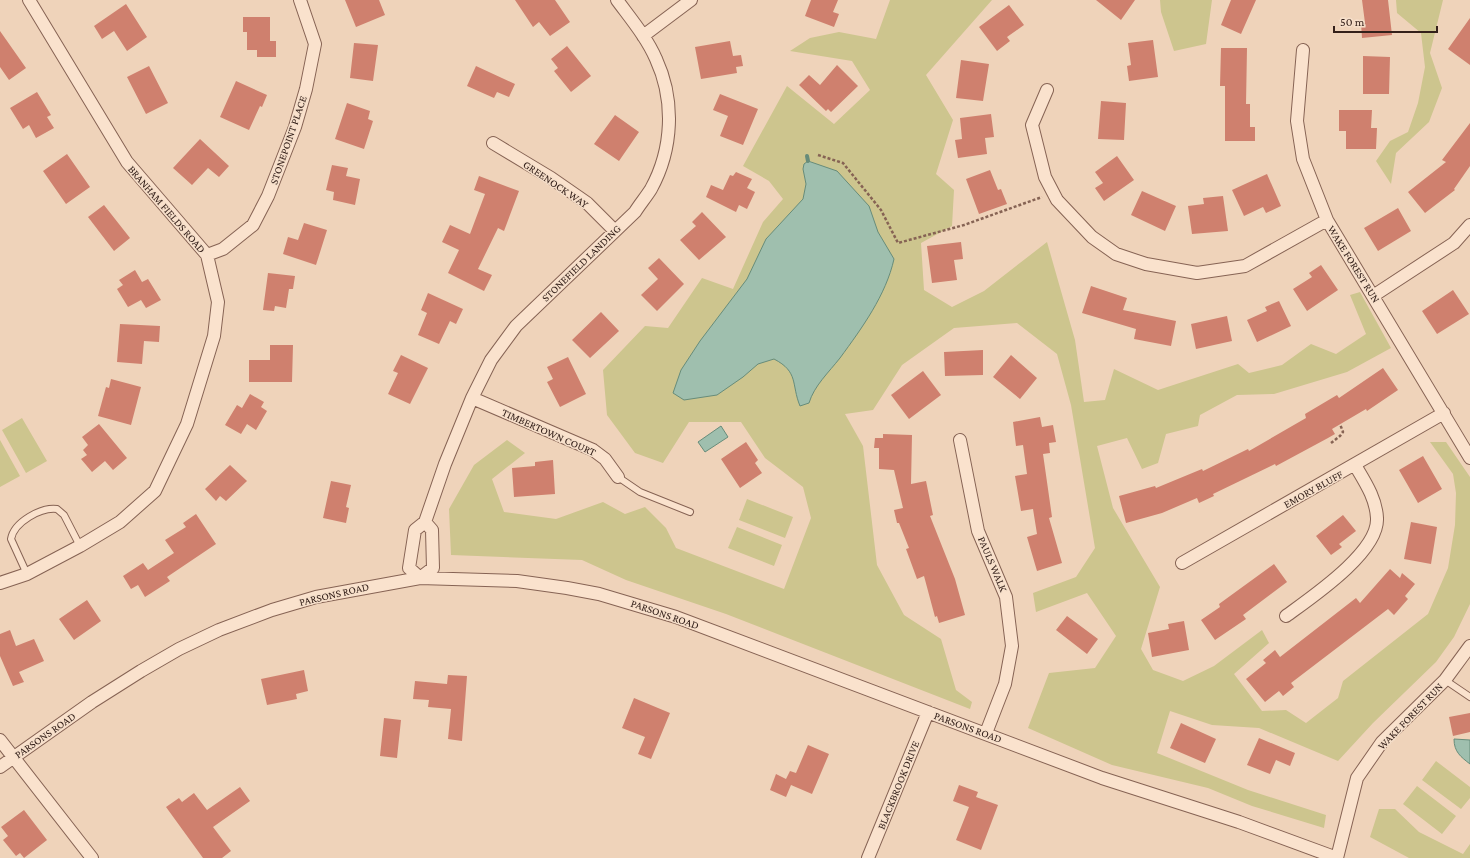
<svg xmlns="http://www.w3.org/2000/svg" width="1470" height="858" viewBox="0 0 1470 858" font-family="'Crimson Pro',serif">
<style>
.green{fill:#cdc58e}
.water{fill:#9fbfae;stroke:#678c7a}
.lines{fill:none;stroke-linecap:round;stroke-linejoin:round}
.stream{stroke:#678c7a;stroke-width:4}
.building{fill:#cf806e}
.lane-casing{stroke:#866354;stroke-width:8}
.street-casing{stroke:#866354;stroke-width:14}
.path{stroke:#866354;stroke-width:2.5;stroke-dasharray:3 2;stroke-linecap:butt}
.lane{stroke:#fae2cd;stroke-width:6}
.street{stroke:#fae2cd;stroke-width:12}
.labels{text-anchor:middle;stroke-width:3;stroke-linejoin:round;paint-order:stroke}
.street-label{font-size:11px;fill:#34201a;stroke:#f6dfca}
</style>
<rect width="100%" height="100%" fill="#efd3ba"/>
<path class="green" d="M890,0H992L926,75L953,120L936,174L954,190L952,226L921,243L924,290L952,307L984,291L1047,242L1075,340L1084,402L1105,400L1114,369L1158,390L1238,364L1249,373L1282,365L1311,344L1336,354L1366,334L1350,295L1360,292L1391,348L1347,372L1274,394L1237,395L1200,415L1198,426L1166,434L1158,463L1142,469L1127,438L1097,446L1113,508L1160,587L1141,649L1153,670L1183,681L1214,666L1262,630L1269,643L1234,674L1262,711L1286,710L1306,723L1338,698L1343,681L1428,614L1448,568L1455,525L1456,493L1453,474L1430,442H1446L1470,477V604L1454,637L1436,662L1373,723L1338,761L1259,728L1212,725L1170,711L1157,753L1248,790L1326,815L1324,828L1252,806L1208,788L1112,765L1028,728L1049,673L1095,668L1116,636L1087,593L1036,612L1033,593L1076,577L1095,548L1071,405L1057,354L1017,323L954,328L902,365L873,410L845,414L863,446L877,565L904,615L941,639L956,690L972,702L970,709L726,614L626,580L582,560L451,555L449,509L474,465L507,440L525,453L492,479L504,512L556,519L603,502L625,514L645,507L666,528L676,548L784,589L811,518L803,487L765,458L741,422H689L663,463L635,453L607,415L603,370L645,326L668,328L702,278L733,289L763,222L783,199L769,181L743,166L787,86L834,124L870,90L852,61L790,51L810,38L839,32L876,39Z
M1160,0H1212L1206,44L1174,51L1161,12Z
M1396,0H1443L1430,53L1442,88L1429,122L1396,153L1391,184L1376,161L1390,141L1408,132L1418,103L1425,67L1421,33L1397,13Z
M22,418L47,461L26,473L2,430Z
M0,440L20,476L0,487Z
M747,499L793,517L785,538L739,520Z
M737,527L782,545L774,566L728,548Z
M1436,761L1470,787V798L1461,809L1422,780Z
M1417,786L1456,816L1442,834L1403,804Z
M1379,809H1395L1419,832L1463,854L1470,844V858H1409L1370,837Z"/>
<path class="water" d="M808,161L837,171L869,206L878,232L894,259C886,295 862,328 840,358C829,372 814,386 809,403L800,406C791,384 799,372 774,359L758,364L743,377L717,395L684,400L673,393L681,370L700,341L747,279L766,239L803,199L806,184L803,169L804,164Z
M721,426L728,437L705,452L698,442Z
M1454,739L1470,740V764C1461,757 1454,752 1454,739Z"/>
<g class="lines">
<path class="stream" d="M807,156L808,161"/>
</g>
<path class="building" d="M345,0H379L385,15L356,27Z
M515,0H555L570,22L550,36L539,22L533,27Z
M811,0H838L833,12L839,14L834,27L805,16Z
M1096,0H1135L1121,20Z
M1231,0H1256L1241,34L1221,25Z
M1362,0H1388L1392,35L1362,38L1361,23H1365Z
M126,4L147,37L127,51L114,31L102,39L94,26Z
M1009,5L1024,25L1007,37L1010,41L997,51L979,27Z
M243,17H270V41H276V57H257V50H247V32H243Z
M1470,18V65L1448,49Z
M0,31L26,68L9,80L0,67Z
M1153,40L1158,77L1129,81L1127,66L1131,65L1128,43Z
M730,41L733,56L741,55L743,66L736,67L737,73L701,79L695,47Z
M354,43L378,45L373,81L350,78Z
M567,46L591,76L571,92L554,71L558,68L551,59Z
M1221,48H1247L1246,104H1250V127H1255V141H1225V86H1220Z
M1363,56L1390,57L1389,94H1363Z
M961,60L989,64L983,101L956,98Z
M837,65L858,86L831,112L828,109L826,111L799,85L809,75L820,85Z
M149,66L168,103L146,114L127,77Z
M476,66L515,84L509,97L497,92L494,98L467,86Z
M236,81L267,95L262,107L260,106L249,130L220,117Z
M37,92L51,115L47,117L54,128L36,138L29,125L23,129L10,108Z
M720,94L758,109L743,145L720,136L728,116L713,110Z
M1101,101L1126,103L1124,140L1098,139Z
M347,103L370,111L368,119L373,121L364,149L335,139Z
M1339,110H1372L1371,128H1377L1376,149H1346V131H1339Z
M991,114L994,137L985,138L987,154L958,158L955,140L962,139L960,118Z
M615,115L639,132L619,161L594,144Z
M1470,123V166L1454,189L1455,190L1425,213L1408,192L1446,162L1442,160Z
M200,139L229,166L219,177L208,168L192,185L173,168Z
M67,154L90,187L66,204L43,171Z
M1117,156L1134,180L1104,201L1095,188L1103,183L1095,172Z
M332,165L348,168L346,176L360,179L355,205L333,200L334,192L326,190Z
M990,170L998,190L1001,189L1007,204L979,214L966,179Z
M736,172L752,179L747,188L755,192L747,209L739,205L736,212L706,197L711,185L723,190L730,175L733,176Z
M1267,174L1281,206L1266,213L1263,207L1244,216L1232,190Z
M479,176L519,191L504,231L498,228L478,269L492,275L484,291L448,273L459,250L442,242L450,225L470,234L485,194L474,190Z
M1142,191L1176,206L1165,231L1131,215Z
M1223,196L1228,231L1192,234L1188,206L1204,204L1203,198Z
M104,205L130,238L114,251L88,217Z
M1398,208L1411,231L1378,251L1364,228Z
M702,212L726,237L699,260L680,240L696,226L692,222Z
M304,223L327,230L316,265L283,254L288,237L298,240Z
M961,242L963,259L954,260L957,280L932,283L927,246Z
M659,258L684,284L657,311L641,295L658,279L648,268Z
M1321,265L1338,290L1307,311L1293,289L1312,277L1309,273Z
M135,270L142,282L148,279L161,300L146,308L141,300L128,307L117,289L123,285L119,280Z
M268,273L295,276L293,289H289L286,308L275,306L274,311L263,310Z
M1091,286L1127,298L1123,310L1176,321L1171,346L1134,339L1136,329L1082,313Z
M1453,290L1469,314L1437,334L1422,311Z
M428,293L463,309L456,324L450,321L439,344L418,335L427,313L421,310Z
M1279,301L1291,326L1257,342L1247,320L1267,311L1265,307Z
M601,312L619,331L590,358L572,340Z
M1227,316L1232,341L1196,349L1191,324Z
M120,324L160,326L159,342L144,341L142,364L117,362Z
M270,345H293L292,382H249V360H270Z
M983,350V375L945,376L944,352Z
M401,355L428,368L410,404L388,394L398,373L393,371Z
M1011,355L1037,378L1020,399L993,377Z
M568,357L586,394L560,407L547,382L553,379L547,367Z
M1383,368L1398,390L1367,411L1366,409L1332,429L1335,434L1328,438L1276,466L1275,464L1213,494L1214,496L1199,503L1197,498L1162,513L1126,523L1119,496L1155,486L1156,488L1202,469L1203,471L1248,449L1249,451L1306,418L1305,414L1337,395L1339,398Z
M923,371L941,395L909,419L891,395Z
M111,379L141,387L131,425L98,416L106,387L109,388Z
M250,394L264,402L261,407L267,411L256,430L247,424L241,434L225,425L237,405L242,408Z
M1040,417L1042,427L1053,425L1056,442L1049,443L1050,453L1043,454L1052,517L1049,518L1062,563L1037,571L1027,537L1037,534L1033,509L1021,511L1015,476L1027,474L1023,445L1016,446L1013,422Z
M99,424L127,458L113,470L105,461L92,472L81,459L87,455L83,450L88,445L82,437Z
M883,434L912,435L911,484L926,481L933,515L930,516L955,579L965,615L939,623L937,616L935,617L924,576L917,579L906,549L909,548L899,523H897L894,510L903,508L894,470L879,469V448H874L875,438H883Z
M746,442L758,460L755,463L762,473L740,488L721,459Z
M1423,456L1442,489L1418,503L1399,470Z
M553,460L555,494L514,497L512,468L535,466V462Z
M230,465L247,481L226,501L220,496L216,501L205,489Z
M331,481L351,485L346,507L349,508L346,523L323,518Z
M196,514L216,544L167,577L170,581L145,597L138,585L131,589L123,576L143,563L148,570L174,553L165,540L186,527L183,523Z
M1343,515L1356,531L1339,544L1342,547L1331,555L1316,536Z
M1411,522L1437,527L1431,564L1404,559Z
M1274,564L1287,582L1243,615L1246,619L1215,640L1201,620L1220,607L1219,604Z
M1390,569L1400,578L1402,573L1415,584L1405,596L1408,599L1394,615L1388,609L1291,683L1294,687L1283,696L1279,691L1265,702L1246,679L1266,663L1263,660L1275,650L1280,657L1356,598L1360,603Z
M87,600L101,621L74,640L59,619Z
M1067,616L1098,639L1087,654L1056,630Z
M1184,621L1189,650L1152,657L1148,633L1169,629L1168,624Z
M10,630L16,646L34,639L44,661L19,672L24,682L13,686L0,656V634Z
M304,670L308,691L296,694L297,699L267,705L261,679Z
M448,675L467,676L462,741L448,739L451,709L428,707L429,700L413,699L415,681L447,684Z
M634,698L670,713L651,759L638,754L645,737L622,728Z
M1470,713V732L1453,736L1449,717Z
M384,718L401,720L397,758L380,756Z
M1181,723L1216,739L1205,763L1170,748Z
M1259,738L1295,753L1290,766L1276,760L1270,774L1247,765Z
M808,745L829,754L812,794L791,785L786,797L770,790L776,774L786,779L790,771L796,773Z
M959,785L978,792L976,797L998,805L981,850L956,840L969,807L953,801Z
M240,787L250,801L213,827L231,851L222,858H203L166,807L179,798L182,802L194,793L207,810Z
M24,810L47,840L24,858L20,853L16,856L3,840L8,836L1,827Z"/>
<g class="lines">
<defs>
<path id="lane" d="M618,477L640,492L690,512
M27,574L11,539C14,522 41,507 57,509L64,515L80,546
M1445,680L1470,697"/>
<path id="street" d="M643,36L691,0
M1303,50L1297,121L1303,159L1327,220L1470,458
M1047,90L1032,125L1045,177L1057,200L1092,237L1116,254L1146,264L1197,273L1245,266L1327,220
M493,143L551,178L587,203L615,231
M207,255L223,249L253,225L268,196L295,127L306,89L315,44L300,0
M1373,296L1454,243L1470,225
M472,398L593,450L605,459L618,477
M960,440L978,531L1006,597L1012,646L1005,684L986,733
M1182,563L1444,413
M420,578L409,568L415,530L425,522L445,464L472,398L491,360L516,326L635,212C640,204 646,197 651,189C673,149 675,100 656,59C647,38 631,19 617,0
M420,578L433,568L432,530L425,522
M0,583L27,574L80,546L120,522L155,491L187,424L214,336L218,302L207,255L127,162L29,0
M1286,616C1312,597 1379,552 1377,518C1376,498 1365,482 1355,465
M0,740L92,858
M0,767L92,702L141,671L179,649L219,630L272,610L316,597L420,578L517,581L567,588L599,594L676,617L1102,778L1239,822L1337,858
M868,858L928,712
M1337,858L1357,778L1382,742L1445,680L1470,646"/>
</defs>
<use href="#lane" class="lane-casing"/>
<use href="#street" class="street-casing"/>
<path class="path" d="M818,155L843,163L881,210L898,243L964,225L1042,197
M1331,443L1340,436L1343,432L1340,424"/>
<use href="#lane" class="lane"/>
<use href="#street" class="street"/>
</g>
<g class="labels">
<g class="street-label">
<text transform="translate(288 140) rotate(-71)" y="4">STONEPOINT PLACE</text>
<text transform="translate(556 184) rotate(34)" y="4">GREENOCK WAY</text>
<text transform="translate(167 209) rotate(49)" y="4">BRANHAM FIELDS ROAD</text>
<text transform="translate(581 263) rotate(-44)" y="4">STONEFIELD LANDING</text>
<text transform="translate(1354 264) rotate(58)" y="4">WAKE FOREST RUN</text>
<text transform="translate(549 432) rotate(24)" y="4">TIMBERTOWN COURT</text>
<text transform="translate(1313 489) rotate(-29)" y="4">EMORY BLUFF</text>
<text transform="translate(993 564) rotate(67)" y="4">PAULS WALK</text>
<text transform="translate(334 594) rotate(-13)" y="4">PARSONS ROAD</text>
<text transform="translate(665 614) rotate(19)" y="4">PARSONS ROAD</text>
<text transform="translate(1410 716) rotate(-46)" y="4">WAKE FOREST RUN</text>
<text transform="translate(968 727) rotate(20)" y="4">PARSONS ROAD</text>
<text transform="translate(45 735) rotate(-35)" y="4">PARSONS ROAD</text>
<text transform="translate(898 785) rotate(-68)" y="4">BLACKBROOK DRIVE</text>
</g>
</g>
<path d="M1334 26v6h103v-6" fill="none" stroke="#34201a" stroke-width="2"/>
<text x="1340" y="26" font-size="12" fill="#34201a" stroke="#f6dfca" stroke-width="3" paint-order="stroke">50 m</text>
</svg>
